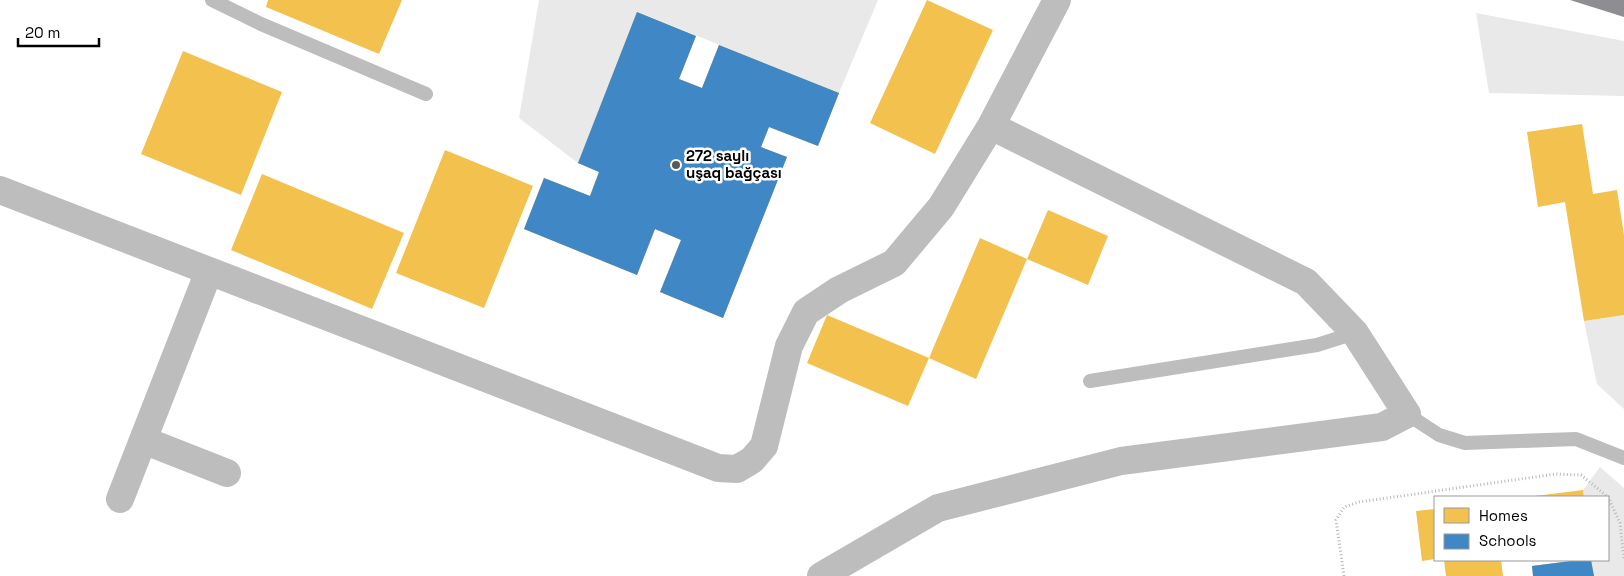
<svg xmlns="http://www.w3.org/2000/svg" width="1624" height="576" viewBox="0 0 1624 576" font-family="'Space Grotesk',sans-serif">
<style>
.green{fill:#e9e9e9}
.homes{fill:#f2c14e;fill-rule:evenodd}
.schools{fill:#3f88c5}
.industry{fill:#8d8d92}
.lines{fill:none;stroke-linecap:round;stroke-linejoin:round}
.path{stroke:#b8b8b8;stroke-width:3;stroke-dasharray:1 2.5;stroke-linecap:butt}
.lane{stroke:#bdbdbd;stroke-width:14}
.street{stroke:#bdbdbd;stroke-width:28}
.poi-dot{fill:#595959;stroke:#fff;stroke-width:2}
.labels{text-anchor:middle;stroke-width:5;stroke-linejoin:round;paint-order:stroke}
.poi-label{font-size:15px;font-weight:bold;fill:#000;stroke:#fff;text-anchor:start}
</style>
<rect width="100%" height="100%" fill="#fff"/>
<path class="green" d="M539,0H878L839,93L638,12L578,163L519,118Z
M1476,13L1624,41V96L1489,93Z
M1624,315V409L1597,384L1584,321Z
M1600,467L1624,488V576H1594L1591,560H1608V497H1584L1583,490Z"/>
<path class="homes" d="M268,0H402L379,54L266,7Z
M927,0L993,30L935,154L870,123Z
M637,12L696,36L679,79L702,88L719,45L839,93L818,146L769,127L761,147L787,157L723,318L660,292L681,240L655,229L637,275L524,229L544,178L590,196L599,172L578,163ZM667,104L728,129L691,220L630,194Z
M183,51L282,92L241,195L141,154Z
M1582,124L1593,194L1617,190L1624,235V315L1584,321L1565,202L1538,207L1527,132Z
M445,150L533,186L484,308L396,273Z
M262,174L404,233L372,309L231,250Z
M1048,210L1108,236L1088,285L1027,259Z
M980,238L1027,259L976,379L929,358Z
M827,315L929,358L908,406L807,363Z
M1583,490L1584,497H1535V496Z
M1435,509V559L1422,561L1416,511Z
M1444,560H1501L1503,576H1446Z
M1579,560H1591L1594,576H1533L1532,566Z"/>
<path class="schools" d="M637,12L696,36L679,79L702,88L719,45L839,93L818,146L769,127L761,147L787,157L723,318L660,292L681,240L655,229L637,275L524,229L544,178L590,196L599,172L578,163Z
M1579,560H1591L1594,576H1533L1532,566Z"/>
<path class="industry" d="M1570,0H1624V17Z"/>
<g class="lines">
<path class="path" d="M1344,576L1336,520L1344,507L1359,502L1556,474L1581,475L1608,497L1620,523L1624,559"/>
<path class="lane" d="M212,0L261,24L426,94
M1090,381L1317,345L1355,333
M1407,414L1439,435L1465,443L1576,439L1624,458"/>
<path class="street" d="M0,190L718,468L737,469L752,460L764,446L789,346L806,312L839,290L894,263L941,207L991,126L1057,0
M143,440L227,473
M120,499L209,271
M821,576L938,508L1121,461L1382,427L1407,414L1355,333L1306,282L991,126"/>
</g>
<circle class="poi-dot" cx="676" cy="165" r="5"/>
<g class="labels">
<g class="poi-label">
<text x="686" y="161">272 saylı<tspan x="686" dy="17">uşaq bağçası</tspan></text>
</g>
</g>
<rect x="1434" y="496" width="175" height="65" fill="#ffffff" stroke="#999999"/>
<rect x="1444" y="508" width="25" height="15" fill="#f2c14e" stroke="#999999"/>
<text x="1479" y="521" font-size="15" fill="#000000">Homes</text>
<rect x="1444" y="534" width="25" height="15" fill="#3f88c5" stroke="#999999"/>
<text x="1479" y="546" font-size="15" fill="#000000">Schools</text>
<path d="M18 38v8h81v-8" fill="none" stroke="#000000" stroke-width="2.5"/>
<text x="25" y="38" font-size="15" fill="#000000" stroke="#ffffff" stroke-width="4" paint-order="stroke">20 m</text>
</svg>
